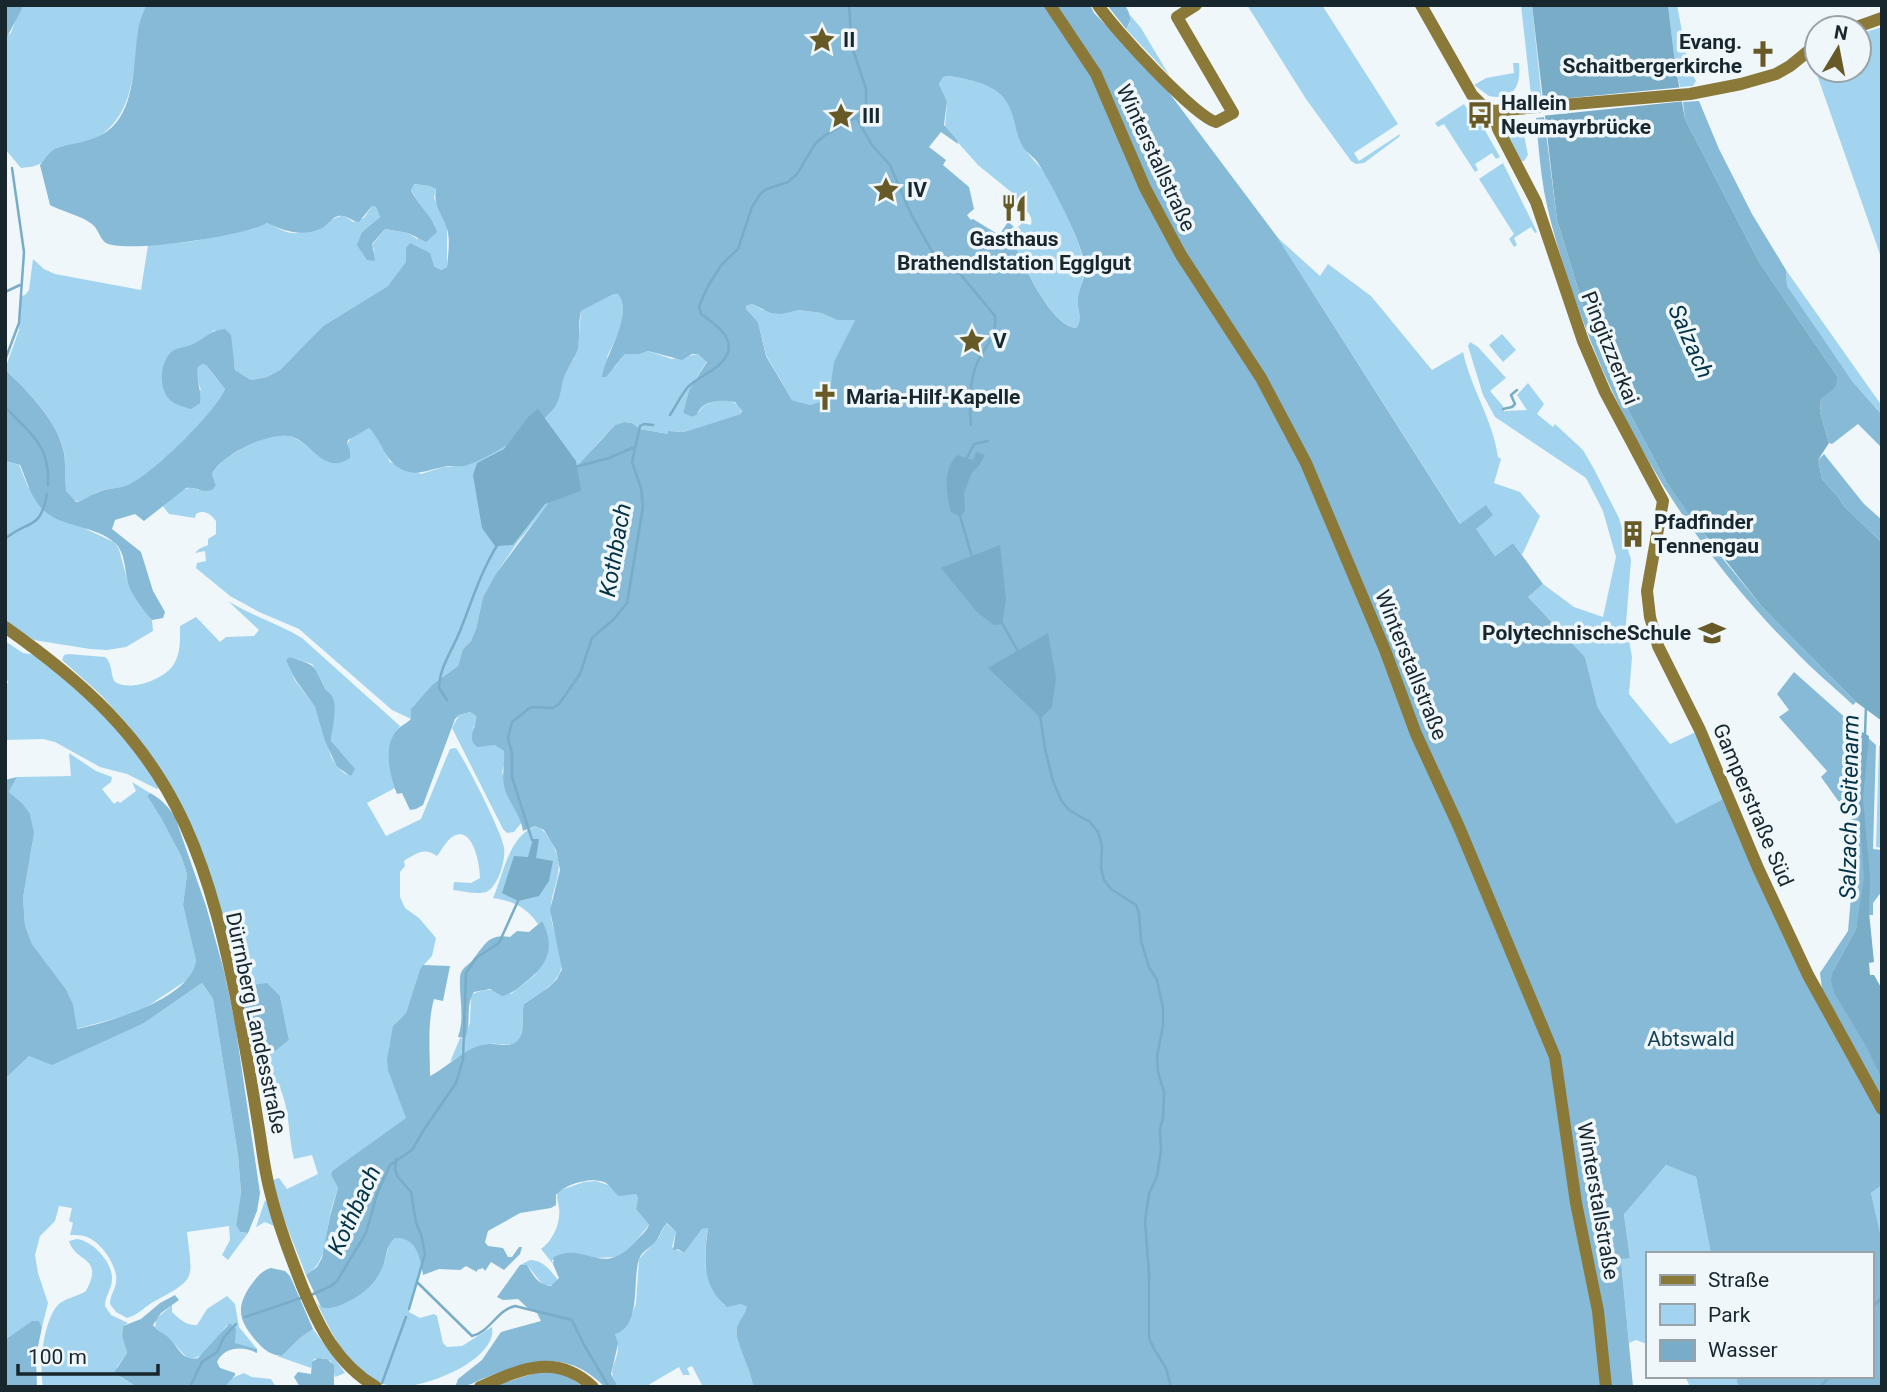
<svg xmlns="http://www.w3.org/2000/svg" width="1887" height="1392" viewBox="0 0 1887 1392" font-family="Roboto,sans-serif">
<style>
.green{fill:#a2d4ef;fill-rule:evenodd}
.forest{fill:#86bad6;fill-rule:evenodd}
.water{fill:#78acc7}
.pier{fill:#eff7fb}
.lines{fill:none;stroke-linecap:round;stroke-linejoin:round}
.stream{stroke:#78acc7;stroke-width:2.5}
.secondary{stroke:#8a7939;stroke-width:12}
.labels{text-anchor:middle;stroke-width:7;stroke-linejoin:round;paint-order:stroke}
.poi-label{font-size:21px;font-weight:bold;fill:#18262d;stroke:#eff7fb;text-anchor:start}
.street-label{font-size:21px;fill:#18262d;stroke:#eff7fb}
.park-label{font-size:21px;fill:#174257;stroke:#eff7fb}
.water-label{font-size:23px;font-style:italic;fill:#043347;stroke:#eff7fb}
</style>
<rect width="100%" height="100%" fill="#eff7fb"/>
<path class="green" d="M24,5H146C129,54 144,118 88,142C79,146 67,146 57,149C49,151 47,158 41,163C36,167 27,167 21,168L5,149V37L11,33L16,19Z
M1247,5H1322L1398,124L1354,153L1359,161L1400,134L1399,137L1364,163L1356,164L1351,161L1306,99Z
M1521,5H1532L1542,101L1532,100L1531,95Z
M1668,5H1677L1689,68L1696,81L1693,86L1680,87L1675,63Z
M1130,15L1141,28L1169,75L1126,29L1130,24Z
M1882,27V260L1816,72L1818,70H1859V34Z
M1513,63H1519C1521,85 1515,101 1489,96L1474,85L1486,78L1514,73Z
M949,76C967,79 990,83 1003,97C1016,112 1016,131 1024,147C1028,155 1038,164 1044,172C1056,191 1086,250 1084,271C1084,280 1079,288 1078,297C1076,308 1084,319 1076,328C1052,326 1023,265 1015,245L1012,236L1013,226L1016,229L1022,223L1031,225C1034,213 1022,207 1014,200L1016,196L978,165L945,128L947,101L939,84L943,77Z
M1464,104L1469,112L1473,109L1500,157L1496,159L1492,153L1475,164L1478,170L1475,172L1444,124L1438,127L1435,123Z
M1510,122L1522,125L1528,155L1524,161H1521L1504,129Z
M1503,163L1537,232L1535,233L1531,227L1514,238L1517,245L1514,247L1509,239L1514,234L1479,179Z
M413,184L430,186L436,188L434,198L447,227V267L441,270L406,248V262L397,276L388,286L323,326L280,370L267,377L251,380L235,370L234,362L215,330C209,334 203,339 196,343C176,354 162,352 162,380L201,390L196,376L198,367L203,364L207,366L225,389C215,414 155,470 131,484C121,489 110,488 100,491C90,494 81,507 71,498C58,487 67,466 64,452C57,420 28,392 5,369L19,330L21,296L25,295L29,290L33,259L44,269L55,274L141,290L148,245L188,242L253,229L267,223C275,226 283,232 292,233C311,235 337,214 344,216C345,216 352,221 353,222L364,218L372,206L376,207L380,217L362,232L375,253L372,245L385,229L408,233L417,239L435,225L419,206L411,189Z
M1278,238L1320,276L1328,264L1371,296L1432,370L1463,352C1471,389 1493,420 1498,457L1501,459L1494,483L1520,492L1540,516L1522,555L1513,543L1495,556L1475,528L1493,515L1461,525Z
M1786,270L1882,406V415L1852,381L1813,326L1787,286Z
M614,294H618C631,311 615,340 607,357L614,368L625,354H640L648,351L672,359L698,354L707,361L689,390L683,413L692,417C698,414 699,410 704,406C717,397 739,397 742,414L684,432L669,431L668,434L640,429L632,423L624,422L615,425L598,443L517,543L495,575L483,597L476,629L471,641L463,649L458,666L433,684L420,701L414,705L411,719L392,710L299,629L259,612L230,596L196,568L197,563L206,561L205,551L195,553L199,549L208,545V539L216,534V521C211,514 204,509 196,514L195,518L169,514L162,505C173,497 184,483 198,490L216,485L212,474C222,455 267,432 289,436C298,437 317,455 326,460L347,444L353,435L369,428L378,437L390,462L421,474L443,467L463,466L499,449L524,434L574,359L578,346L581,311Z
M752,304L763,310H798L821,313L837,320H855L835,362L831,382V395L828,399L810,405L792,400L766,355L758,322L746,309V306Z
M1502,334L1516,350L1503,362L1489,345Z
M1470,342L1478,347L1506,378L1490,391L1503,406L1504,411L1527,410L1517,395L1528,383L1544,404L1537,414L1553,427L1555,424L1583,450L1594,469L1619,518L1631,560L1626,624L1632,657L1629,694L1670,744L1696,732L1723,799L1676,825L1598,708L1585,657L1528,597L1543,584L1574,607L1603,617L1616,557L1603,511L1586,478L1495,417L1483,395L1468,346Z
M5,461L19,465L28,487L88,530L114,542L119,549L129,587L141,607L152,620L153,631L126,647L107,650L90,649L34,640L5,621Z
M228,601C252,616 279,624 302,638L400,726C386,746 389,766 395,788L367,803L386,836L421,819L447,756L450,749L456,748C465,760 503,834 504,848C506,860 498,887 486,892C477,895 463,891 453,890L454,882L471,883L480,878C480,866 474,829 456,835C448,837 442,850 437,856C424,847 417,853 404,861L405,866L400,872V897L405,908L419,918L436,938L432,956L420,969L406,1013L396,1023L389,1047L407,1118L332,1171L331,1175L338,1188C335,1197 332,1206 330,1215C325,1237 328,1262 306,1275L283,1217L273,1180L279,1178L287,1189L318,1174L312,1155L294,1159C288,1136 290,1110 280,1088C277,1081 266,1076 261,1069L262,1062L289,1040L280,996L239,987L229,946L152,757L128,725L101,695L62,660L64,655L68,654L105,657C113,663 110,675 115,682C131,692 165,679 174,664C181,652 180,639 180,626L196,617L220,642L226,637L254,636L259,630ZM290,657L312,664L328,693L332,697L334,703L331,741L347,775L337,767L331,756L315,707L294,679Z
M5,641L23,653L36,655L87,695L130,743L160,787L157,789L127,774L100,767L55,742L43,739L5,740V687L8,682L5,675Z
M470,712L476,716L477,722L473,728L504,751L505,761L502,772L522,822L514,832L507,833L503,829L452,728L459,715Z
M1879,746H1882V848L1876,847Z
M69,753L96,771L112,777L111,782L102,789L114,804L118,801L120,803L136,791L132,782L150,793L147,796L161,818L181,856L187,874L183,905L196,961L195,970L190,978L139,1012L76,1029L73,1004L66,989L32,944L25,925L23,898L34,834L22,803L9,792L17,777L71,776Z
M535,826C543,829 545,832 550,840C570,873 549,885 551,914C551,932 568,955 560,972C554,987 536,995 524,1004C521,1014 525,1027 520,1037C513,1050 501,1042 490,1044C475,1045 462,1054 450,1062L460,1038L463,1039L470,1023L471,995C484,987 497,990 511,994L535,975L542,921L538,924C526,907 513,901 493,898C504,873 508,838 535,826Z
M202,983L213,999L238,1155L241,1194L236,1225L240,1232L248,1233L228,1260L222,1255L230,1240L229,1226L187,1232C192,1279 198,1278 155,1301C145,1306 139,1315 127,1318L116,1312L110,1304C110,1295 115,1290 116,1283C119,1267 101,1242 87,1237C82,1235 76,1235 70,1235L73,1223L69,1221L72,1208L59,1206L55,1221L40,1236L35,1255L38,1273L48,1303L42,1327L39,1321L5,1340V1079L30,1055L144,1023Z
M1666,1165L1696,1177L1711,1254H1647V1344L1636,1340L1629,1343L1621,1258H1630L1624,1213Z
M596,1181L636,1194L638,1198L636,1209L649,1225L628,1250L617,1257L552,1260L553,1264L541,1249C553,1240 561,1223 559,1208C558,1201 556,1198 558,1191L584,1182Z
M1882,1185V1241L1871,1193Z
M265,1200L268,1204L274,1226L265,1222L256,1227Z
M666,1223L676,1232L672,1247L684,1253L702,1229L708,1227C703,1267 702,1271 724,1305L741,1304L748,1307C745,1315 739,1320 737,1327C733,1340 752,1370 753,1387H703L692,1366L687,1368L690,1375H683L679,1367L645,1387H618C605,1367 618,1365 618,1346C617,1342 615,1338 615,1334L630,1320L636,1303L639,1259L659,1237Z
M395,1238C404,1238 409,1240 415,1247C432,1270 409,1289 409,1312L420,1318L434,1314L437,1316L443,1343L447,1347L462,1346L492,1327C498,1361 418,1392 390,1386C351,1376 333,1336 317,1303L321,1307L384,1263L390,1242Z
M77,1239C93,1241 113,1263 112,1279C112,1289 105,1296 105,1306L111,1315L128,1323L123,1326L122,1336L127,1353L117,1367L120,1377L137,1387H43C39,1366 43,1323 57,1306C64,1298 77,1297 86,1291C105,1256 75,1263 69,1241Z
M530,1260C543,1260 550,1270 558,1280C554,1286 550,1286 543,1285L527,1265H520Z
M227,1296L235,1304L239,1327L257,1349L238,1346L234,1341L235,1334L227,1325C217,1338 206,1359 188,1359L168,1337L155,1328L156,1319L172,1305V1312C179,1319 187,1326 197,1325L207,1309Z
M313,1329L345,1373L335,1377L331,1361L323,1358L314,1359L311,1368L277,1356H282L300,1338Z
M244,1373L252,1377L271,1379L276,1387H225L230,1379Z
M1685,1376H1736L1738,1387H1690Z"/>
<path class="forest" d="M5,5H24L7,37H5Z
M146,5H1090L1094,13L1161,82L1278,238L1460,524L1486,505L1493,515L1476,529L1495,556L1513,543L1543,584L1528,597L1585,657L1598,708L1676,824L1723,799L1882,1116V1185L1871,1193L1882,1241V1387H1738L1736,1376H1871V1254H1711L1696,1177L1666,1165L1624,1214L1630,1258L1621,1259L1633,1387H753C752,1370 733,1340 737,1327C739,1320 745,1315 747,1307L741,1304L727,1307C701,1285 704,1259 708,1228L702,1229L684,1253L678,1249L673,1250L676,1232L667,1223C661,1229 660,1237 655,1242C650,1248 642,1251 639,1259C632,1281 642,1326 615,1334L618,1344L611,1374L618,1387H605C565,1347 529,1361 482,1379C473,1383 466,1388 456,1385L458,1379L482,1360L501,1332L541,1321L537,1313L530,1310L518,1299L503,1300L497,1297L520,1265H527C533,1275 538,1285 551,1286L559,1278L553,1264L554,1257C586,1241 602,1279 635,1242C640,1236 646,1232 649,1225L636,1209L638,1198L636,1194L619,1196C613,1192 612,1187 606,1183C593,1176 565,1184 556,1195V1205L551,1208L520,1213L488,1231L485,1242L488,1246L503,1248L508,1257H512L519,1247H522L520,1254L504,1270L491,1262L485,1271L483,1268L477,1270V1272L466,1266L460,1270L439,1269L423,1275C420,1258 418,1238 395,1238C387,1244 387,1253 384,1263C377,1282 366,1293 347,1302C339,1306 329,1310 321,1307L306,1275L317,1267L322,1258L330,1216L338,1188L331,1175L332,1171L406,1118L388,1070L387,1059L393,1026L406,1013L420,969L423,965L450,966L443,1001L434,999C427,1025 430,1050 430,1076C449,1067 466,1045 489,1044C501,1043 512,1050 520,1037C525,1028 521,1014 524,1004L549,987L557,979L562,969L550,910L560,870L556,850L544,830L535,826L523,831C521,817 513,808 507,795C500,780 505,767 504,751L495,745L477,747C465,737 478,727 476,716L470,712L459,715L455,719L423,805L416,809L410,810L402,793L397,794C390,776 382,745 398,729C402,725 407,723 411,719V709L433,684L458,666L463,649L471,641L476,629L483,597L495,575L570,474L615,425L624,422L632,423L640,429L668,434V431L684,432L741,414L742,411L735,402C724,400 709,399 700,409C693,418 702,412 692,417L683,413L689,390L707,362L698,354H692L682,360L648,351L640,354H625L606,377H602C605,355 634,314 618,294H614L581,311C578,323 580,336 578,348C575,359 568,367 564,377C561,386 561,395 557,403C548,423 485,461 464,466C459,467 453,466 448,466C431,468 418,478 401,469C385,461 382,441 369,428L348,440L347,444L350,450V458C323,477 310,438 288,436C266,433 222,455 212,474L216,485L212,490C202,493 195,486 186,488L144,521L135,514L115,520L112,529L141,552L153,591L165,612L163,618L152,620C143,611 136,600 130,589C124,575 127,554 115,543C93,523 56,529 38,504C29,492 26,478 20,465L5,461V369C28,392 58,421 64,453C66,466 64,479 66,491L76,502C84,501 88,496 96,493C105,488 118,489 128,485C151,475 216,412 225,389L207,366L203,364L198,367C195,379 202,390 200,403L191,409C184,407 176,405 170,400C158,388 159,360 174,350C180,347 189,347 195,343C206,337 211,330 225,329L231,335L235,370L251,380L267,377L280,370L323,326L388,286L406,262V248L410,243L430,253L434,266L441,270L447,267C448,254 451,238 446,226C441,212 433,205 436,189L430,186L414,184L411,190C417,205 433,216 437,232L426,242L408,233L385,229L372,244L375,261L367,260L357,245L362,232L380,217L376,207L372,206L359,222C351,221 346,214 338,216C331,218 327,226 320,229C300,237 285,231 267,223C249,235 125,254 106,243C100,239 99,231 94,226C86,217 61,211 50,205L40,165C44,160 49,152 55,149C73,142 87,144 106,132C136,112 133,63 138,31C139,22 143,14 146,5ZM949,76C967,79 990,83 1003,97C1016,112 1014,132 1023,147C1027,153 1034,157 1038,163C1051,183 1086,248 1085,271C1084,280 1079,288 1078,297C1076,308 1084,319 1076,328C1052,327 1023,265 1015,245L1012,236L1013,226L1008,222L999,235L973,219L971,220L967,215L974,209L969,187L943,165L946,160L929,147L941,132L958,144L957,140L944,125L947,101L939,84L943,77ZM752,304L771,313L782,314L798,310L821,313L837,320H855L834,362L831,382V395L828,399L810,405L792,400L766,356L758,322L746,309V306Z
M1107,5H1125C1130,14 1133,20 1126,29Z
M1699,101L1719,149L1752,214L1786,270L1787,286L1852,381L1882,415V448L1858,424L1832,444L1829,443L1820,412L1821,399L1837,376L1759,262L1685,119L1683,102Z
M1544,117L1557,220L1589,325H1593L1612,380L1667,483L1723,559L1763,608L1856,702L1853,705C1834,687 1813,670 1795,651C1699,555 1626,441 1580,313C1566,274 1552,233 1544,191C1540,167 1538,142 1536,118Z
M1824,454L1864,504L1882,520V543L1844,506L1839,498L1822,479L1818,460Z
M290,657C317,666 312,663 325,688C326,691 330,693 332,696C338,706 332,729 331,741L355,769L351,776L337,767L325,741L315,707L295,679L286,660Z
M1794,672L1876,745L1873,849L1882,850V891L1873,903V915H1859L1856,929L1833,971L1882,1080V1097L1822,989L1820,973L1848,931L1857,827L1821,777L1827,771L1779,717L1789,710L1777,694Z
M17,777L9,792L22,803L30,814L34,834L23,898L25,925L32,944L66,989L73,1004L77,1029C109,1022 191,999 196,961L183,905L187,874L181,856L161,818L147,796L150,793C161,799 168,806 175,817L206,906L224,971L235,1023L260,1193L257,1211L248,1233L240,1232L236,1225L241,1193L238,1155L213,999L202,983L144,1023L52,1065L29,1056L5,1079V780Z
M542,921C557,950 546,967 522,985C516,990 511,994 502,996L490,989L474,992C465,1004 472,1023 465,1038L458,1037C465,1018 459,998 460,978C460,969 467,966 472,961C484,946 488,933 510,937L517,931L529,932Z
M267,983L280,996L289,1040L262,1062L249,1041L239,987Z
M271,1268L285,1271L290,1276L313,1329L300,1338L282,1356C272,1355 265,1351 258,1343C240,1323 234,1309 251,1285C257,1277 261,1271 271,1268Z
M175,1295L179,1300L161,1313L153,1325C157,1331 162,1332 167,1336C178,1345 181,1362 198,1358L230,1323L236,1329L235,1343L257,1349V1353C243,1346 225,1346 217,1362L220,1368L235,1373V1375L225,1387H137L116,1374L115,1371L127,1353L122,1336L123,1326L141,1319L160,1303Z
M32,1321H39L42,1327L36,1356L37,1387H5V1340Z
M318,1358L327,1359L334,1365V1387H300L294,1377L298,1372L311,1374L312,1362Z
M545,1370L569,1377L584,1387H490Z"/>
<path class="water" d="M1532,5H1668L1675,63L1685,119L1759,262L1837,376C1837,391 1830,390 1821,399L1820,412L1829,443L1818,460L1822,479L1839,498L1844,506L1882,543V721L1856,702L1763,608L1692,518L1667,483L1612,380L1593,325H1589L1557,220Z
M538,409L576,461L581,491L545,504L513,545L495,546L482,528L473,475L477,463L504,449L529,416Z
M976,452L985,455L979,466L972,472L964,493L965,511L960,517L951,512C946,492 942,471 957,455L973,460Z
M1000,545L1006,600L1002,624L994,625L977,612L941,568Z
M1048,633L1056,678L1052,707L1041,718L988,668Z
M1862,732L1869,736L1863,798L1870,877L1869,912L1874,962L1869,963L1870,975H1874L1882,989V1080L1866,1046L1835,994L1831,981L1833,971L1856,929L1864,878L1858,799Z
M533,839H539L536,858L553,861L549,881L539,896L518,901L502,893L514,856L528,857Z"/>
<path class="pier" d="M1684,87L1686,101L1541,116L1539,101Z"/>
<g class="lines">
<path class="stream" d="M857,119L872,145L890,165L911,214L933,253L946,265L961,275L995,316C997,339 986,343 977,363C969,383 969,404 971,425
M5,292L20,285
M5,360L19,323L24,252L12,168
M5,407C31,434 50,445 48,485
M1503,409L1512,407L1515,404L1511,395L1517,390
M670,415C676,406 681,395 688,387C697,378 710,373 719,365C743,343 718,326 701,314L699,306L708,286L722,264L738,249L752,207L761,193L767,189L788,182L797,174L815,144L824,136L862,114L866,106V89L852,47L849,5
M967,458L974,444L988,441
M575,467L609,458L635,447
M960,516L972,557
M5,539C28,519 40,532 47,494
M1002,623L1019,653
M447,700L439,688C439,668 453,649 460,631C472,601 481,571 498,544
M1040,715L1045,749L1053,781L1061,800L1069,810L1090,822L1098,832L1102,846L1101,868L1104,880L1111,889L1136,905L1139,913L1141,941L1149,967L1157,980L1163,1008V1026L1157,1056L1158,1072L1164,1092L1163,1118L1160,1129L1161,1151L1157,1176L1149,1194L1145,1221L1149,1273V1338L1154,1349L1166,1368L1171,1387
M1865,734L1866,706
M532,840L512,777V753L508,738L512,722L531,707L553,708L559,704L580,674L592,638L614,619L627,603L643,507L641,488L632,462L640,426L644,424L653,425
M396,1159L395,1170L398,1177L411,1192L416,1223L421,1234L425,1254L409,1309
M418,1283L472,1336C490,1332 497,1310 515,1306L572,1320L584,1345L609,1387
M311,1295L331,1286L337,1281L366,1233L377,1194L390,1165L412,1150L423,1131L456,1083L463,1060L466,973L476,958L499,943L518,901
M1871,1308L1882,1298
M245,1317L301,1298
M382,1383L406,1317
M190,1387L202,1362L217,1352L224,1337L236,1324
M1820,1387L1830,1376"/>
<path class="secondary" d="M1050,5L1096,74L1145,188L1181,255L1261,378L1306,463L1385,650L1416,734L1459,827L1555,1057L1576,1203L1598,1311L1606,1387
M1098,5C1112,27 1195,117 1216,122L1233,113L1177,17L1196,5
M1421,5L1472,95L1484,107L1493,111L1690,94L1741,84L1776,74L1790,66L1817,44
M1854,28L1882,18
M1493,111L1498,129L1536,202L1583,341L1605,392L1663,501L1647,591L1650,617L1658,646L1700,730L1758,868L1808,975L1882,1109
M5,627C82,681 145,737 185,825C211,882 226,947 238,1008C245,1046 252,1085 258,1123C262,1146 264,1169 270,1191C278,1224 290,1255 302,1286C319,1327 337,1364 376,1387
M480,1387C521,1369 556,1352 593,1387"/>
</g>
<defs>
<symbol id="sight-bare" viewBox="-9 -9 18 18"><path d="M0-6L1.8-2.2L6-1.7L2.9 1.2L3.7 5.4L0 3.3L-3.7 5.4L-2.9 1.2L-6-1.7L-1.8-2.2Z" fill="#685a27" stroke="#eff7fb" stroke-width="2.5" paint-order="stroke"/></symbol>
<symbol id="church-bare" viewBox="-9 -9 18 18"><path d="M-1.2-6h2.4v3.5h3.3v2.4h-3.3V6h-2.4V-.1h-3.3v-2.4h3.3Z" fill="#685a27" stroke="#eff7fb" stroke-width="2.5" paint-order="stroke"/></symbol>
<symbol id="bus-bare" viewBox="-9 -9 18 18"><path d="M-5-6H5V4H4V6H2V4H-2V6H-4V4H-5ZM-3.5-4V0h7V-4ZM-3.5 1.2v1.5H-2V1.2ZM2 1.2v1.5H3.5V1.2Z" fill="#685a27" stroke="#eff7fb" stroke-width="2.5" paint-order="stroke"/></symbol>
<symbol id="restaurant-bare" viewBox="-9 -9 18 18"><path d="M-5-6h1v4h1v-4h1v4h1v-4h1v5L-1.5 .5V6h-2V.5L-5-1ZM5-6V6H3V1.5H1.5Q1.5-4 5-6Z" fill="#685a27" stroke="#eff7fb" stroke-width="2.5" paint-order="stroke"/></symbol>
<symbol id="building-bare" viewBox="-9 -9 18 18"><path d="M-4-6H4V6H1V3H-1V6H-4ZM-2.5-4.3h1.7v1.8h-1.7ZM.8-4.3h1.7v1.8H.8ZM-2.5-1h1.7V.8h-1.7ZM.8-1h1.7V.8H.8Z" fill="#685a27" stroke="#eff7fb" stroke-width="2.5" paint-order="stroke"/></symbol>
<symbol id="school-bare" viewBox="-9 -9 18 18"><path d="M0-5L7-2L0 1L-7-2ZM-4 1L0 2.5L4 1V4Q0 6-4 4Z" fill="#685a27" stroke="#eff7fb" stroke-width="2.5" paint-order="stroke"/></symbol>
</defs>
<g fill-rule="evenodd">
<use href="#sight-bare" x="803" y="21" width="38" height="38"/>
<use href="#church-bare" x="1744" y="35" width="38" height="38"/>
<use href="#bus-bare" x="1461" y="96" width="38" height="38"/>
<use href="#sight-bare" x="822" y="97" width="38" height="38"/>
<use href="#sight-bare" x="867" y="171" width="38" height="38"/>
<use href="#restaurant-bare" x="995" y="189" width="38" height="38"/>
<use href="#sight-bare" x="953" y="322" width="38" height="38"/>
<use href="#church-bare" x="806" y="378" width="38" height="38"/>
<use href="#building-bare" x="1614" y="515" width="38" height="38"/>
<use href="#school-bare" x="1693" y="614" width="38" height="38"/>
</g>
<g class="labels">
<g class="poi-label">
<text x="843" y="47">II</text>
<text x="1742" y="49" text-anchor="end">Evang.<tspan x="1742" dy="24">Schaitbergerkirche</tspan></text>
<text x="1501" y="110">Hallein<tspan x="1501" dy="24">Neumayrbrücke</tspan></text>
<text x="862" y="123">III</text>
<text x="907" y="197">IV</text>
<text x="1014" y="246" text-anchor="middle">Gasthaus<tspan x="1014" dy="24">Brathendlstation Egglgut</tspan></text>
<text x="993" y="348">V</text>
<text x="846" y="404">Maria-Hilf-Kapelle</text>
<text x="1654" y="529">Pfadfinder<tspan x="1654" dy="24">Tennengau</tspan></text>
<text x="1691" y="640" text-anchor="end">PolytechnischeSchule</text>
</g>
<g class="street-label">
<text transform="translate(1156 158) rotate(65)" y="7">Winterstallstraße</text>
<text transform="translate(1610 348) rotate(68)" y="7">Pingitzzerkai</text>
<text transform="translate(1411 665) rotate(68)" y="7">Winterstallstraße</text>
<text transform="translate(1753 805) rotate(67)" y="7">Gamperstraße Süd</text>
<text transform="translate(256 1023) rotate(78)" y="7">Dürrnberg Landesstraße</text>
<text transform="translate(1598 1201) rotate(80)" y="7">Winterstallstraße</text>
</g>
<g class="park-label">
<text x="1691" y="1046">Abtswald</text>
</g>
<g class="water-label">
<text transform="translate(1691 341) rotate(66)" y="8">Salzach</text>
<text transform="translate(615 550) rotate(-80)" y="8">Kothbach</text>
<text transform="translate(1849 807) rotate(-89)" y="8">Salzach Seitenarm</text>
<text transform="translate(354 1210) rotate(-65)" y="8">Kothbach</text>
</g>
</g>
<rect width="1887" height="1392" fill="none" stroke="#18262d" stroke-width="14"/>
<rect x="1646" y="1252" width="228" height="126" fill="#eff7fb" stroke="#99a3a9" stroke-width="2"/>
<rect x="1660" y="1275" width="35" height="10" fill="#8a7939" stroke="#99a3a9" stroke-width="2"/>
<text x="1708" y="1287" font-size="21" fill="#18262d">Straße</text>
<rect x="1660" y="1304" width="35" height="21" fill="#a2d4ef" stroke="#99a3a9" stroke-width="2"/>
<text x="1708" y="1322" font-size="21" fill="#18262d">Park</text>
<rect x="1660" y="1340" width="35" height="21" fill="#78acc7" stroke="#99a3a9" stroke-width="2"/>
<text x="1708" y="1357" font-size="21" fill="#18262d">Wasser</text>
<g transform="translate(1838 49) rotate(10)"><circle r="33" fill="#eff7fb" stroke="#99a3a9" stroke-width="2"/>
<path d="M0-5L12 26L0 18L-12 26Z" fill="#685a27"/>
<text y="-10" font-size="19" font-weight="bold" text-anchor="middle" fill="#18262d">N</text>
</g>
<path d="M18 1364v10h140v-10" fill="none" stroke="#18262d" stroke-width="3.5"/>
<text x="28" y="1364" font-size="21" fill="#18262d" stroke="#eff7fb" stroke-width="5" paint-order="stroke">100 m</text>
</svg>
